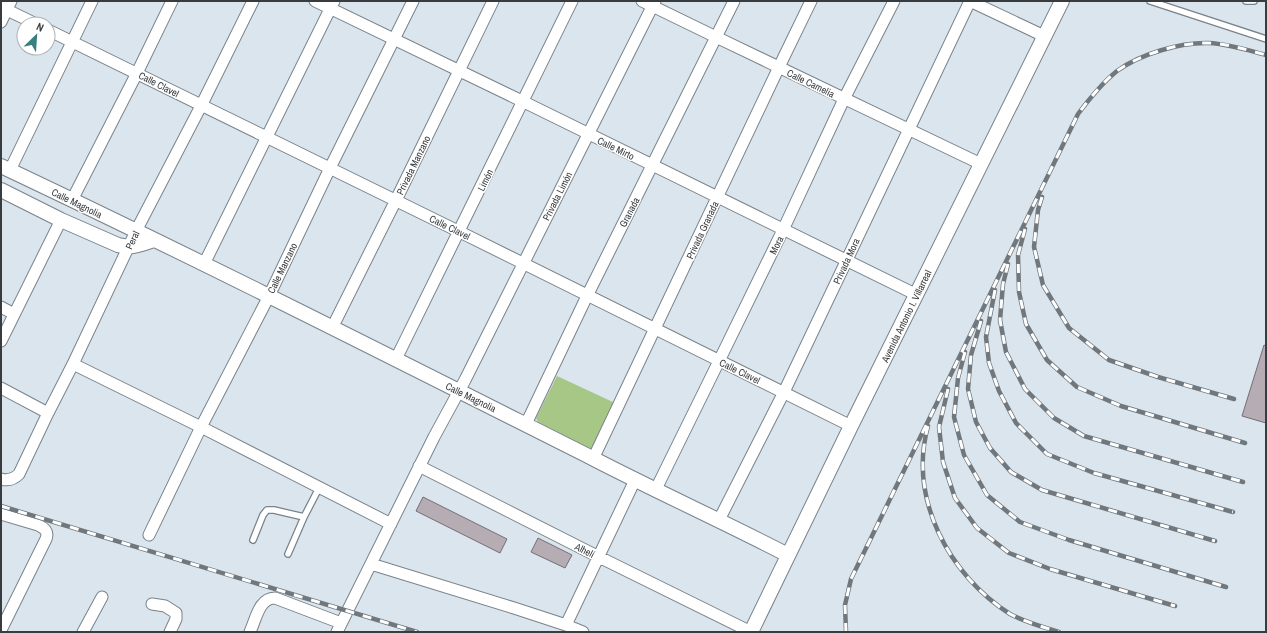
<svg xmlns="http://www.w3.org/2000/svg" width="1267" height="633" viewBox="0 0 1267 633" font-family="'Archivo Narrow',sans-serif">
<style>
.green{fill:#a7c786}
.building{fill:#b5acb4;stroke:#756d75}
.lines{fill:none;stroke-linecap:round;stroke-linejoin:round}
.service-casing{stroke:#79838a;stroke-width:8}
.minor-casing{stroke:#79838a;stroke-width:13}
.tertiary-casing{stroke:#79838a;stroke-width:16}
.service{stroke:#fff;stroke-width:5.5}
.minor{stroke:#fff;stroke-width:11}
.tertiary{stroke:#fff;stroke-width:14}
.rail-casing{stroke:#71787d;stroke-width:4.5}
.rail{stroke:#fff;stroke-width:3;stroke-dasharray:9;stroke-linecap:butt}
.labels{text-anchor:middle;stroke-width:3;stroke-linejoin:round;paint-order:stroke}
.street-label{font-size:10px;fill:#383c3f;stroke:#fff}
</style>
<rect width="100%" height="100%" fill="#dbe5ee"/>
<path class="green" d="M557,376L615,403L593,447L589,449L538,422L536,418Z"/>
<path class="building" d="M1264,345L1266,346V423L1242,416Z
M423,497L507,539L500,553L416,511Z
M538,538L572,555L565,568L531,552Z"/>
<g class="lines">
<defs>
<path id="service" d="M1150,1L1266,39
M1246,1H1254
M253,540L263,515L267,510H274L304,517L319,488
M288,554L304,517"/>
<path id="minor" d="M315,1L524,102L917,295
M642,1L716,37L981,164
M970,1L1044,36
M1,7L36,24
M1,22L11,1
M48,30L460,232L851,426
M10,170L92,1
M72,200L137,73L172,1
M204,264L334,1
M1,307L14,314
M332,328L396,200L493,1
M1,341L61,220
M396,359L572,1
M73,364L201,427L391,524
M1,388L48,413
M526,424L587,296L734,1
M593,459L779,67L811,1
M419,466L599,557L751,632
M1,479C8,481 14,479 19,474L48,413L73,364L136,231L201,106L253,1
M656,489L719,361L783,230L844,99L894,1
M1,514L38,525C44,528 49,531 46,539L1,630
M719,520L784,392L970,1
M149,535L201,427L269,296L330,168L413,1
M371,564L514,608L566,625L583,632
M152,604L165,606L176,613V619L170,632
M566,625L635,480
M83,632L102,597
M250,632C256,619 259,598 275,598L341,623
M337,632L434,437L465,380L655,1"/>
<path id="tertiary" d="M1,166C200,260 397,360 594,459C658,492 724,522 788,555
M1,190L61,220L118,245C131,249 142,244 154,240
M751,632L851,426L1062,1"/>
</defs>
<use href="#service" class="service-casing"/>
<use href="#minor" class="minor-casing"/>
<use href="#tertiary" class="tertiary-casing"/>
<use href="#service" class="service"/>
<use href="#minor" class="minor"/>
<use href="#tertiary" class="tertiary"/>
<defs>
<path id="rail" d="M1042,197L1038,210L1034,247L1043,285L1069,328L1109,360L1158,377L1234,399
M1025,229L1018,255L1019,292L1026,324L1047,360L1077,387L1121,406L1245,443
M1008,264L1003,284L1000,320L1006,352L1025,389L1054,418L1084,436L1243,482
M995,290L986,337L989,363L999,391L1016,423L1047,454L1094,473L1233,512
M981,321L971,355L968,389L976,422L990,448L1011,472L1042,490L1215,541
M965,352L958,378L954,417L964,455L987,495L1020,522L1069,540L1226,587
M948,389L939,427L943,462L955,498L977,528L1009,553L1050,569L1175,606
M928,426C908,499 949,575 1010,614C1025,622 1043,627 1059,632
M1,506L417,632
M846,632L845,605L851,579L1078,114C1090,98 1102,83 1117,71C1140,54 1181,42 1209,43C1229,44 1247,50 1266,55"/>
</defs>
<use href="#rail" class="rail-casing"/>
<use href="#rail" class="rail"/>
</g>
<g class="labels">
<g class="street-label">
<text transform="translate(811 83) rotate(26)" y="4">Calle Camelia</text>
<text transform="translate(159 84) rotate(27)" y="4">Calle Clavel</text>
<text transform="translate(616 148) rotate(26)" y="4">Calle Mirto</text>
<text transform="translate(413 165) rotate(-64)" y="4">Privada Manzano</text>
<text transform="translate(485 180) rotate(-64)" y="4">Limón</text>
<text transform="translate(557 196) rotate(-63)" y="4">Privada Limón</text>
<text transform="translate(77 203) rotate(26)" y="4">Calle Magnolia</text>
<text transform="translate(629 212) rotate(-63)" y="4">Granada</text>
<text transform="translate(450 227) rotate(26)" y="4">Calle Clavel</text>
<text transform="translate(702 230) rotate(-65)" y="4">Privada Granada</text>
<text transform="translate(132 240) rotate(-65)" y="4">Peral</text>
<text transform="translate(776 245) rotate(-64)" y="4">Mora</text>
<text transform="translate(846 261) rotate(-65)" y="4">Privada Mora</text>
<text transform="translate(282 268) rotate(-64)" y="4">Calle Manzano</text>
<text transform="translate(906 316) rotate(-64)" y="4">Avenida Antonio I. Villarreal</text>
<text transform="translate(740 371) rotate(26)" y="4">Calle Clavel</text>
<text transform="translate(471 397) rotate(26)" y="4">Calle Magnolia</text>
<text transform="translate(585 550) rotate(27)" y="4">Alhelí</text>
</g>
</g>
<rect width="1267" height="633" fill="none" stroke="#383c3f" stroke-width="4"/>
<g transform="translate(36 36) rotate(25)"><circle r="19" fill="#ffffff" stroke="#afb1b2"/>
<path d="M0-3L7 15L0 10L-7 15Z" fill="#378081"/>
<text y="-6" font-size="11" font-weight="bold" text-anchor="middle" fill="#383c3f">N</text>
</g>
</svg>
